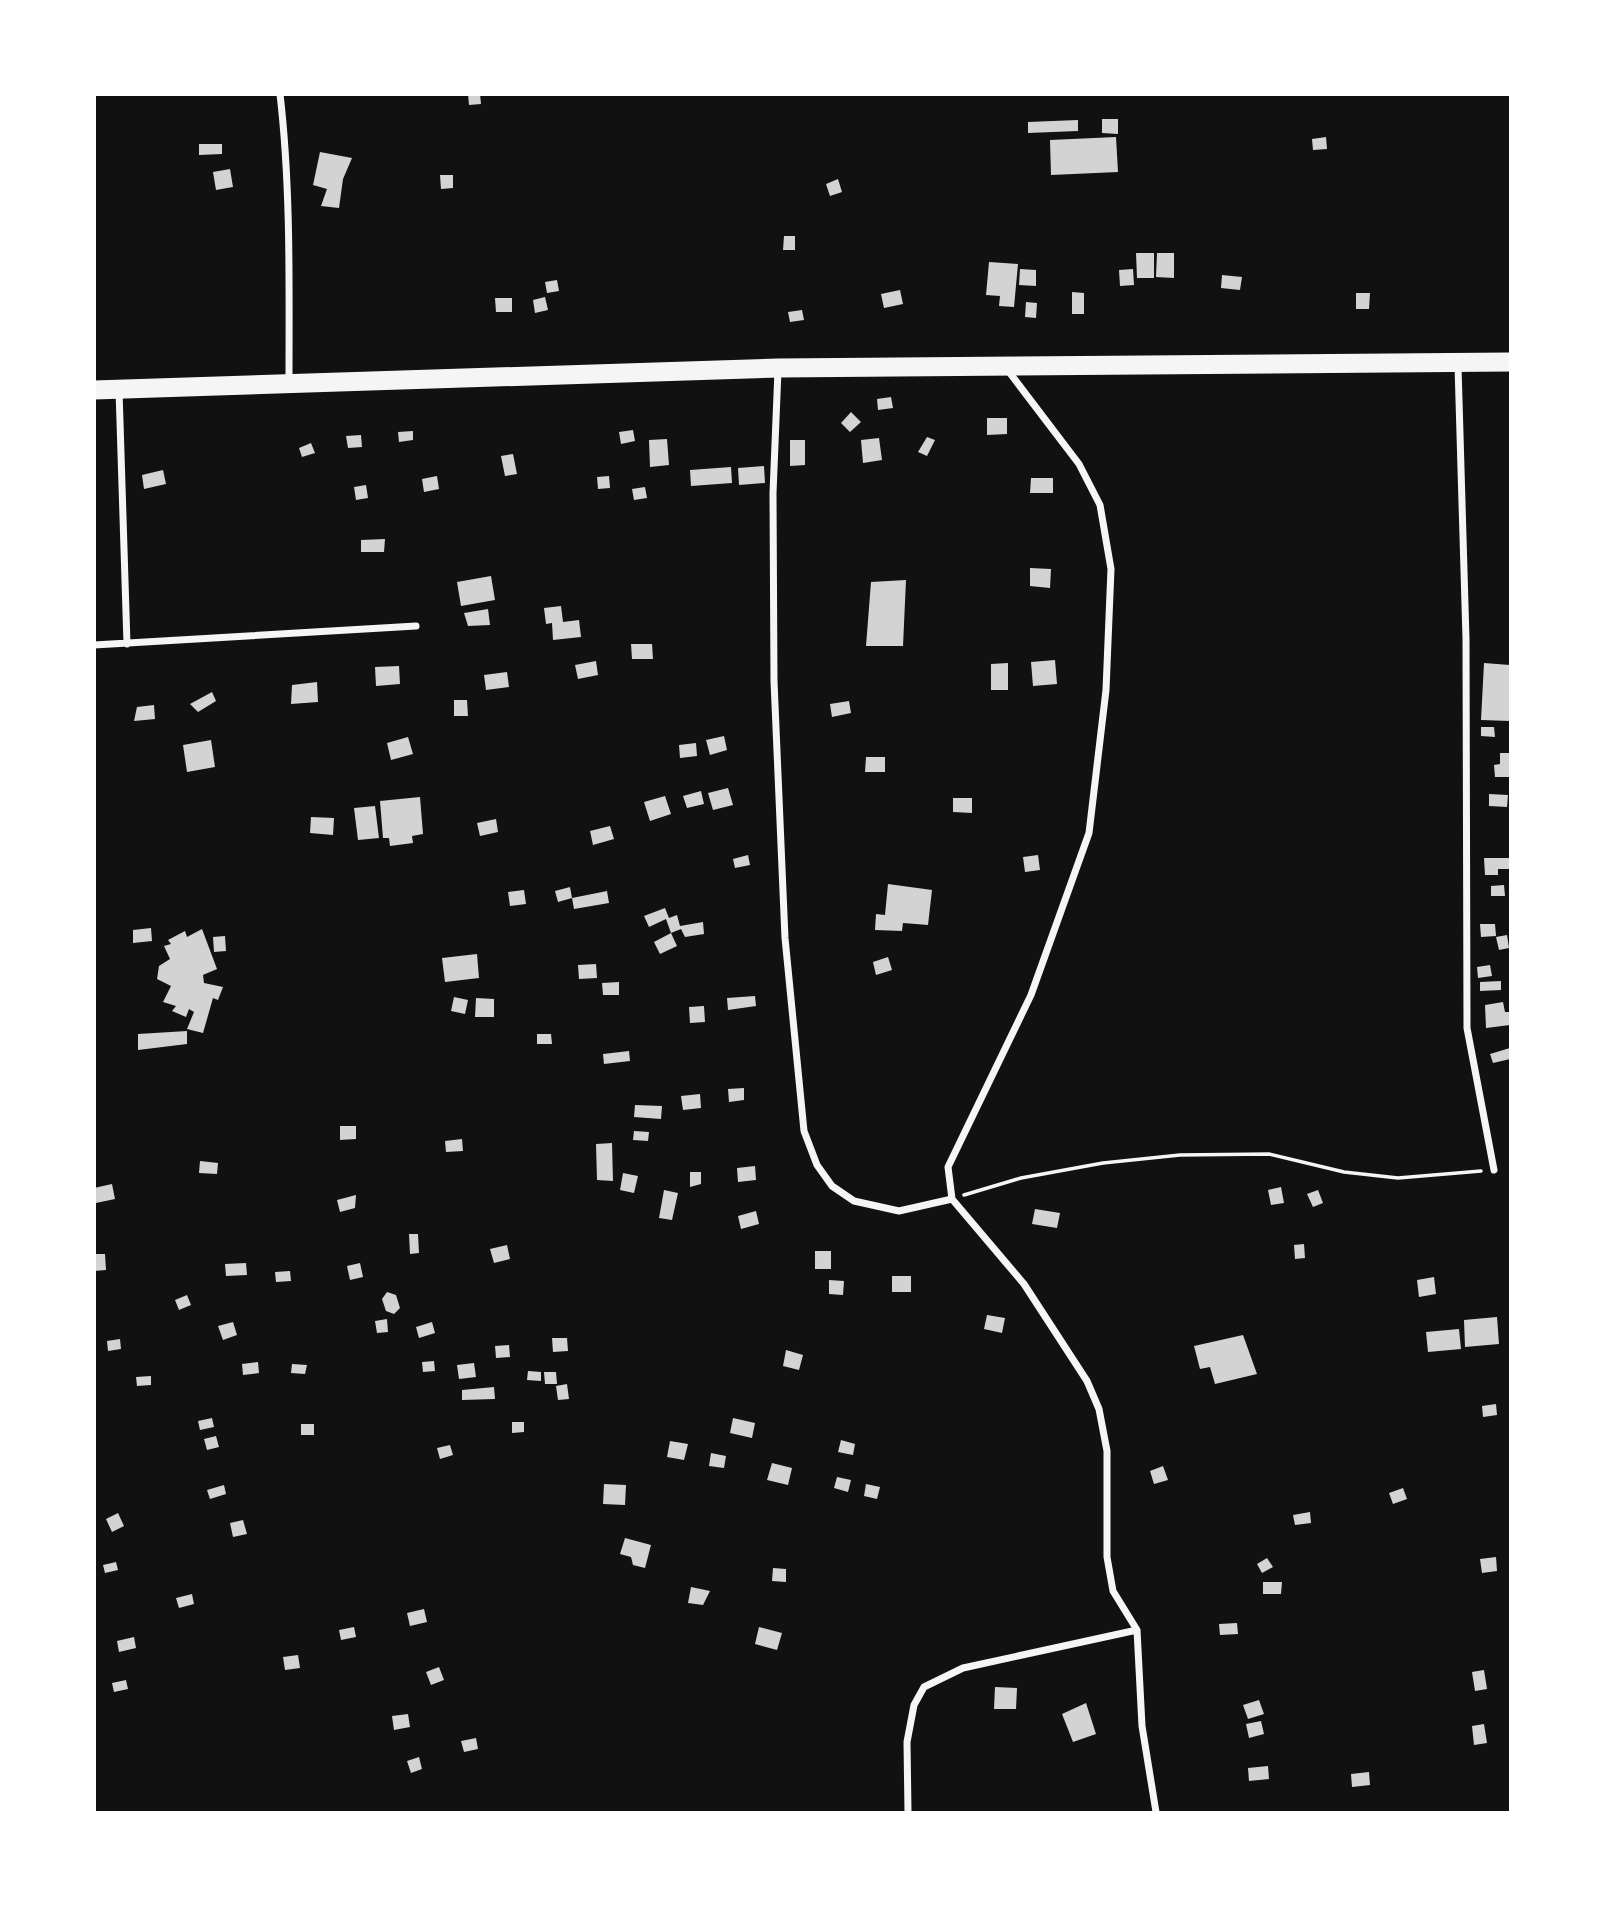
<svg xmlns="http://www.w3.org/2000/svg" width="1605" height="1907" viewBox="0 0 1605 1907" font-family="Helvetica,sans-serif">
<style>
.building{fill:#d3d3d3}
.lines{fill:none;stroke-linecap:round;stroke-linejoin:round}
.path{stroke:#f5f5f5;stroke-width:3.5}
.minor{stroke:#f5f5f5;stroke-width:7}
.trunk{stroke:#f5f5f5;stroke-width:19}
</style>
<rect width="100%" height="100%" fill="#111"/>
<path class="building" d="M468,94H480L481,104L469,105Z
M1102,119H1118V134L1102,133Z
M1078,120V131L1028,133V122Z
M1116,137L1118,172L1051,175L1050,140Z
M1326,137L1327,149L1313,150L1312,139Z
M199,144H222V154L199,155Z
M320,152L352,158L343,179L339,208L321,206L327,189L313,185Z
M230,169L233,187L216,190L213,172Z
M440,175H453V188L441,189Z
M838,179L842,192L830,196L826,184Z
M784,236H795V250H783Z
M1136,253H1154V278H1137Z
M1157,253H1174V278L1156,277Z
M989,262L1018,264L1014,307L999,306L1000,296L986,295Z
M1020,269L1036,270V286L1019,285Z
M1133,269L1134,285L1120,286L1119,270Z
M1222,275L1242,277L1240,290L1221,288Z
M557,280L559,291L547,293L545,282Z
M900,290L903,304L884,308L881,294Z
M1072,292L1084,293V314H1072Z
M1356,293H1370L1369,309H1356Z
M545,297L548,310L535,313L533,300Z
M495,298H512V312H496Z
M1026,302L1037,303L1036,318L1025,317Z
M802,310L804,320L790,322L788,312Z
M891,397L893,408L878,410L877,399Z
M851,412L861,422L850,432L841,423Z
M987,418H1007V434L987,435Z
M633,430L635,441L621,444L619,432Z
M413,431V440L399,442L398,432Z
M361,435L362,447L348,448L346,436Z
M927,437L935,440L927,456L918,452Z
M879,438L882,460L863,463L861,440Z
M667,439L669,465L650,467L649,440Z
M790,440H805V465L790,466Z
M311,443L315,453L302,457L299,448Z
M513,454L517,474L505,476L501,456Z
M764,466L765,483L739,485L738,468Z
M731,467L732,483L691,486L690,470Z
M163,470L166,484L144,489L142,475Z
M437,476L439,489L424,492L422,479Z
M609,476L610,488L598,489L597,477Z
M1031,478H1053V493H1030Z
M366,485L368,498L356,500L354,487Z
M645,487L647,498L634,500L632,489Z
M385,539L384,552H361V540Z
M1030,568L1051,569L1050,588L1030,586Z
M491,576L495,600L461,606L457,582Z
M906,580L903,646H866L871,582Z
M561,606L563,622L579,620L581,637L553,640L552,623L546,624L544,608Z
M488,609L490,625L468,626L464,613Z
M631,644H652L653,659H632Z
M1055,660L1057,684L1033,686L1031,662Z
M596,661L598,675L578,679L575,665Z
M1008,663V690H991V664Z
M1484,663L1510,665V721L1481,720Z
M399,666L400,684L376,686L375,667Z
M507,672L509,687L486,690L484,675Z
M317,682L318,702L291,704L292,685Z
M212,692L216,701L198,712L190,704Z
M454,700H467L468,716H454Z
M849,701L851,713L832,717L830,704Z
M154,705L155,719L134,721L137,707Z
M1481,727H1494L1495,737L1481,736Z
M724,736L727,750L710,755L706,740Z
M408,737L413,754L391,760L387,743Z
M211,740L215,767L187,772L183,745Z
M696,743L697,756L680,758L679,745Z
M1500,753H1510V777H1495L1494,765L1500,764Z
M866,757H885V772H865Z
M728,788L733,805L713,810L708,793Z
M701,791L704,804L687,808L683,796Z
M1489,794L1508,795L1507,807L1489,806Z
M665,796L671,814L650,821L644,802Z
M420,797L423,834L412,836L413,843L390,846L389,838H383L380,801Z
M953,798H972V813L953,812Z
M375,806L379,838L358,840L354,808Z
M311,817L334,818L333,835L310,833Z
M496,819L498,832L480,836L477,823Z
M610,826L614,839L593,845L590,831Z
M748,855L750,865L735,868L733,859Z
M1038,855L1040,870L1025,872L1023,857Z
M1484,858H1510V869H1498V875H1485Z
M888,884L932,890L928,925L903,923L902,931L875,930L876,914L885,915Z
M1504,885L1505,896H1491V886Z
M570,887L572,898L558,902L555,891Z
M524,890L526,904L510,906L508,892Z
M607,891L609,903L574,909L572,898Z
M665,908L669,918L677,915L680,926L703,922L704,934L685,937L681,929L671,933L666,919L649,927L644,916Z
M1480,924H1495L1496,936L1481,937Z
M151,928L152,941L133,943V930Z
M202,929L217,969L203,975L204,983L223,987L218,1000L213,998L203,1033L187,1029L194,1012L189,1009L186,1017L172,1011L176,1006L163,1002L171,986L157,979L159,966L170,959L164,946L171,944L168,940L185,931L187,937Z
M671,933L677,946L660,954L654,942Z
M1507,935L1509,948L1499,950L1496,937Z
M225,936L226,951L214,952L213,937Z
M477,954L479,978L445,982L442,958Z
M888,957L892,970L876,975L873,962Z
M596,964L597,978L579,979L578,965Z
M1490,965L1492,976L1478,978L1477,967Z
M1501,981V990L1480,991V982Z
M619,982V995H603L602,983Z
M755,996L756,1006L728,1010L727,998Z
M454,997L468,1000L465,1014L451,1011Z
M476,998L494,999V1017H475Z
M1503,1002L1505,1012H1510V1025L1486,1028L1485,1005Z
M704,1006L705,1022L690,1023L689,1007Z
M187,1031V1044L138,1050V1034Z
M537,1034H551L552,1044H537Z
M1510,1048V1059L1493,1063L1490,1054Z
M629,1051L630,1061L604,1064L603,1054Z
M744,1088V1100L729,1102L728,1089Z
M700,1094L701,1108L683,1110L681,1096Z
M635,1105L662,1106L661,1119L634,1117Z
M340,1126H356V1139L340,1140Z
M634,1131L649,1132L648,1141L633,1140Z
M462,1139L463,1151L446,1152L445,1141Z
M612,1143L613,1181L597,1180L596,1144Z
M200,1161L218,1163L217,1174L199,1173Z
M755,1166L756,1180L738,1182L737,1168Z
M690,1172H701V1184L690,1187Z
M623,1173L638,1176L634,1193L620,1190Z
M112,1184L115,1199L96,1203L94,1188Z
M1281,1187L1284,1203L1271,1205L1268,1190Z
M664,1190L678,1193L672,1220L659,1218Z
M1318,1190L1323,1203L1313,1207L1307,1194Z
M356,1195L355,1208L340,1212L337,1200Z
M1035,1209L1060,1213L1057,1228L1032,1224Z
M756,1211L759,1224L741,1229L738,1216Z
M409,1234H418L419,1253L410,1254Z
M1304,1244L1305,1258L1295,1259L1294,1245Z
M507,1245L510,1259L494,1263L490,1249Z
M815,1251H831V1269H815Z
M94,1254H105L106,1270L94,1271Z
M246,1263L247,1275L226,1276L225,1264Z
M360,1263L363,1277L350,1280L347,1266Z
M290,1271L291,1281L276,1282L275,1272Z
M892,1276H911V1292H892Z
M1434,1277L1436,1294L1419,1297L1417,1280Z
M829,1280L844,1281L843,1295L829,1294Z
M387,1292L396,1295L400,1308L394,1314L386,1311L382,1299Z
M187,1295L191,1305L179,1310L175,1300Z
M987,1315L1005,1318L1002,1333L984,1329Z
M1497,1317L1499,1344L1465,1347L1464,1320Z
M387,1319L388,1332L377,1333L375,1321Z
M233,1322L237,1335L223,1340L218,1326Z
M432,1322L435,1333L419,1338L416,1327Z
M1459,1329L1461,1349L1428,1352L1426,1332Z
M1243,1335L1257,1374L1215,1384L1210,1367L1200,1369L1194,1346Z
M552,1338H567L568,1351L553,1352Z
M120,1339L121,1349L108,1351L107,1341Z
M509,1345L510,1357L496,1358L495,1346Z
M786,1350L803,1355L799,1370L783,1366Z
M434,1361L435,1371L423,1372L422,1362Z
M258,1362L259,1373L243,1375L242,1364Z
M474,1363L476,1377L459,1379L457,1365Z
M292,1364L307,1365L305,1374L291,1373Z
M528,1371L541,1372V1381L527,1380Z
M544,1372H556L557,1384H545Z
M151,1376V1385L137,1386L136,1377Z
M567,1384L569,1399L558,1400L556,1386Z
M494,1387L495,1399L462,1400V1390Z
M1496,1404L1497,1415L1483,1417L1482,1406Z
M212,1418L214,1427L200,1430L198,1421Z
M733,1418L755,1423L752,1438L730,1433Z
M512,1422H524V1432L512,1433Z
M301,1424H314V1435H301Z
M216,1436L219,1447L207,1450L204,1439Z
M841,1440L855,1444L853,1455L838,1452Z
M670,1441L688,1444L684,1460L667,1457Z
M450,1445L453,1455L440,1459L437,1448Z
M711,1453L726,1456L724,1468L709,1466Z
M772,1463L792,1468L788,1485L767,1480Z
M1163,1466L1168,1480L1154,1484L1150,1471Z
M837,1477L851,1480L848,1492L834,1488Z
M604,1484L626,1485L625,1505L603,1504Z
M866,1484L880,1487L877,1499L864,1496Z
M224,1485L226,1494L210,1499L207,1490Z
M1403,1488L1407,1499L1393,1504L1389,1493Z
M1310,1512L1311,1523L1295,1525L1293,1515Z
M118,1513L124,1526L112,1532L106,1519Z
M243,1520L247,1534L233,1537L230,1523Z
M625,1538L651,1545L645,1568L633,1565L631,1557L620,1554Z
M1496,1557L1497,1571L1482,1573L1480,1559Z
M1267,1558L1273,1567L1262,1573L1257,1564Z
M116,1562L118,1570L105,1573L103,1565Z
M773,1568L786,1569V1582L772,1581Z
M1263,1582H1282L1281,1594H1263Z
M691,1587L710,1591L703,1605L688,1603Z
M192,1594L194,1604L179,1608L176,1598Z
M424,1609L427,1622L410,1626L407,1613Z
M1237,1623L1238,1634L1220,1635L1219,1624Z
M354,1627L356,1637L341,1640L339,1630Z
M759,1627L782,1633L777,1650L755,1644Z
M134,1637L136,1648L119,1652L117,1641Z
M298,1655L300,1668L285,1670L283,1657Z
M439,1667L444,1680L431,1685L426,1672Z
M1484,1670L1487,1689L1475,1691L1472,1672Z
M126,1680L128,1689L114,1692L112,1683Z
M995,1687L1017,1688L1016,1709H994Z
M1259,1700L1264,1714L1248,1719L1243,1705Z
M1086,1703L1096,1734L1073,1742L1062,1714Z
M408,1714L410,1727L394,1730L392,1716Z
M1261,1721L1264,1734L1249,1738L1246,1724Z
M1484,1724L1487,1743L1474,1745L1472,1726Z
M476,1738L478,1749L464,1752L461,1741Z
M419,1757L422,1769L411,1773L407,1761Z
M1268,1766L1269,1779L1249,1781L1248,1768Z
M1369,1772L1370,1785L1352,1787L1351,1774Z"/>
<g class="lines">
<path class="path" d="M964,1195L1021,1178L1103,1163L1180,1155L1269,1154L1344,1172L1398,1178L1481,1171"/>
<path class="minor" d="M280,94C291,189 289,286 289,381
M1458,366L1466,639L1467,1028L1494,1170
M1006,368L1079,464L1100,505L1111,569L1106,690L1089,833L1031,995L948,1167L952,1199L1024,1284L1087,1381L1099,1409L1107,1451V1557L1113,1591L1137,1630L1142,1726L1156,1812
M778,370L773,493L774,681L785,938L804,1131L817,1165L832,1186L854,1201L899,1211L952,1199
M119,390L127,644
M94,645L416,626
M908,1812L907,1742L914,1705L924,1687L963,1668L1137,1630"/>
<path class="trunk" d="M94,390L778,368L1510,362"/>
</g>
<rect width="1605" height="1907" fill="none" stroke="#ffffff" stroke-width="192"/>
</svg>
